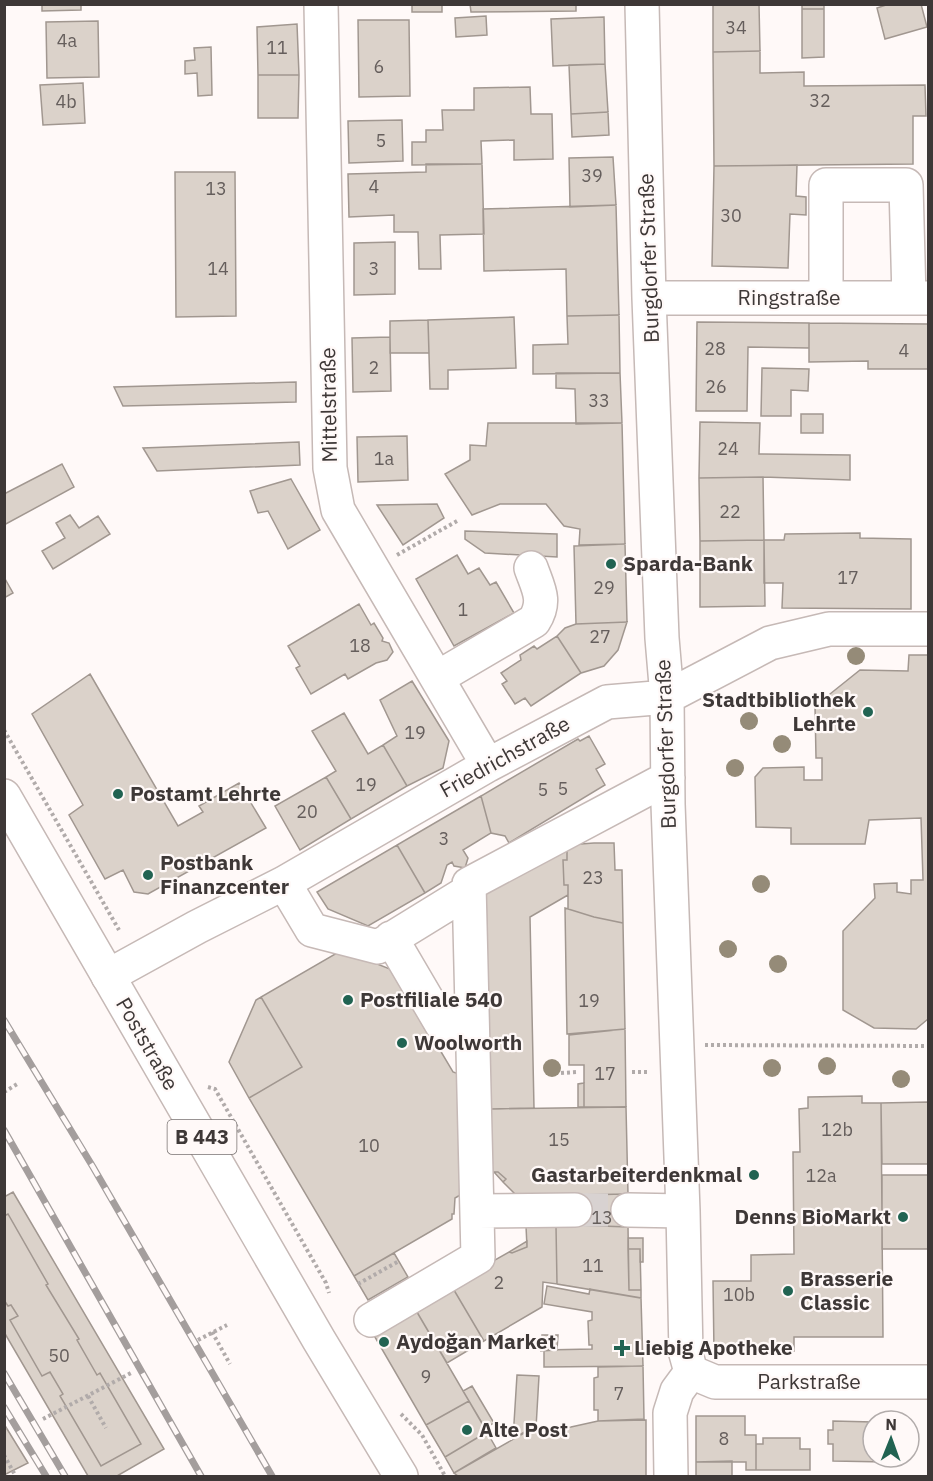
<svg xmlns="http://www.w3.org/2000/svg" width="933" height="1481" viewBox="0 0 933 1481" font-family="'IBM Plex Sans',sans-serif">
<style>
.building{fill:#dbd2ca;stroke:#a19790;stroke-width:1.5}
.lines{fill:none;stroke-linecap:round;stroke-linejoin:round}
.minor-tunnel{stroke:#d8d2d1;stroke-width:33;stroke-dasharray:33 16;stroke-linecap:butt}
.minor-casing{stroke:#c6b9b6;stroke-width:36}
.major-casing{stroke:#c6b9b6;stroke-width:36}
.path{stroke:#b1abaa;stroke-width:4;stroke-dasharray:3 3;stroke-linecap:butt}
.minor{stroke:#fff;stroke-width:33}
.major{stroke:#fff;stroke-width:33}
.rail-casing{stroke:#a49e9d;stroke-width:7}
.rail{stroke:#fff9f8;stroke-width:4.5;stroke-dasharray:14;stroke-linecap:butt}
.tree{fill:#958b78}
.poi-dot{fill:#216352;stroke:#fff9f8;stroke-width:2}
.labels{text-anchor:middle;stroke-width:4.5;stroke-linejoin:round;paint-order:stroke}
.number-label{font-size:18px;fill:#655e5c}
.shield{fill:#fff9f8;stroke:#787271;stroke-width:1.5}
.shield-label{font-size:20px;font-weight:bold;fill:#3e3837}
.street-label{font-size:21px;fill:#3e3837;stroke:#fff9f8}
.poi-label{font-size:21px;font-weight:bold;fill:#3e3837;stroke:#fff9f8;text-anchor:start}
</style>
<rect width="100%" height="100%" fill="#fff9f8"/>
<path class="building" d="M42,4H81V10L42,11Z
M412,4H442V12H412Z
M470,4H576V11L471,12Z
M713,4H759L760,51L713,52Z
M802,4H824V9H802Z
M889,4H921L927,27L885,39L877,8Z
M802,9H824V57L802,58Z
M486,16L487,35L456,37L455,18Z
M604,17L605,64L553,66L551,19Z
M358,20H409L410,96L359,97Z
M98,21L99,77L47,78L46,22Z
M297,24L299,75H258L257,27Z
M211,47L212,95L198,96L197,73L185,74V61L195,60L194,48Z
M760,51V73L804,72V86L925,85L926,116H913V164L714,166L713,52Z
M605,64L608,112L571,114L569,65Z
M258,75H299L298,118H258Z
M83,83L85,123L43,125L40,85Z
M530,87L531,114H552L553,159L514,160V140L481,141L482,164L412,165V142H426V130H443L442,110H474V88Z
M608,112L609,135L572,137L571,114Z
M402,120L403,161L349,163L348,121Z
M613,157L616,205L570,207L569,158Z
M426,164H482L484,234L440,235L441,269H419L418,232H394V215L349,217L348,174L426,172Z
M797,165L796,196L806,197V215L790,214L788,268L712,266L714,166Z
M175,172H235L236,316L176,317Z
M616,205L619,315L567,316L566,269L484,271L483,209Z
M395,242V294L354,295V243Z
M619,315L620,373L533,374V345L568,344L567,316Z
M514,317L516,368L448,370V389H430L428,320Z
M428,320L429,353H390V321Z
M697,322L809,323V348L748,347L747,411H696Z
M809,323L928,324V369H868V361L809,362Z
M390,337L391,391L353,392L352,338Z
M762,368L809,369L808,391L791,390V416H761Z
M556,373H620L622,423L576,424L575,389L556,388Z
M296,382V402L123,406L114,387Z
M801,414H823V433H801Z
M700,422L760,423L759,454L850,455V480L763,477L699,478Z
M488,423H622L625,544L579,545L580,529L564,526L546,504H500L472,515L445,474L470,460V445L486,446Z
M407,436L408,480L358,482L357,437Z
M299,442L300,465L157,471L143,448Z
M62,464L74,487L4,525V494Z
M763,477L764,540L700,541L699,478Z
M291,479L320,530L288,549L268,511L258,513L250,491Z
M437,504L444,518L403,545L377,505Z
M70,515L79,528L98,516L110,534L53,569L42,551L65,538L56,523Z
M465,531L557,534V557L485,553L465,539Z
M860,533V538L911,539V609L782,608L783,583H764V540H784L785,534Z
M764,540L765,606L700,607V541Z
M625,544L627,622L576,624L574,546Z
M457,555L468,574L479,568L490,585L496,582L514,613L454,646L416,579Z
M4,577L13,593L4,598Z
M359,604L371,625L374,623L383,638L382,641L389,643L393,652L387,660L376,663L348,679L345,674L311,694L296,668L300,666L288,646Z
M627,622L618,650L604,666L581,673L557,636L565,628L576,624Z
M557,636L581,673L531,706L525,698L515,704L502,684L507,681L501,673L521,660L520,655L534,646L537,649Z
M909,655H928V1019L916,1029L874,1028L843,1010V931L875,898L874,884L897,883V892L911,894V880H923L921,818L869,820L865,844H791V828L756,827L755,777L763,768L804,767V780H822V758H816L815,706L860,670L908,671Z
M90,674L178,826L203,812L199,806L239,783L266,828L148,894L134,892L123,870L105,879L69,815L83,805L32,714Z
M412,681L449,741L443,768L407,786L383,745L397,736L380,700Z
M344,713L368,754L383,745L407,786L351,819L326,777L336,771L312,731Z
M589,736L605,764L596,769L605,785L509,843L505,836L491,833L481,796L578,739L580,741Z
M326,777L351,819L300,850L275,806Z
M481,796L491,833L463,850L468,858L465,868L454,866L452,862L447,865L441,883L425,893L397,845Z
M594,843H614L615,870H622L623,923L594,917L568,909V885H564L563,860H567V845Z
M397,845L425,893L368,926L328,909L317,892Z
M567,851V860H563L564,885H568V895L530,917L534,1108L490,1109L486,891L555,852Z
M565,908L594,917L623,923L625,1029L567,1034Z
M342,950L390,969L432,1041L434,1040L437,1045L453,1072L459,1074L462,1194L455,1198L454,1214H452V1219L354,1276L249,1098L302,1067L261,997Z
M261,997L302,1067L249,1098L229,1062L256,1000Z
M625,1029L626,1107H584V1065H569V1035Z
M584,1083V1107H578V1084Z
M862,1096V1103H881L883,1337H794V1351L714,1352L713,1281H751V1255L794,1254L793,1152H800L799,1109L808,1108V1097Z
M928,1102V1164H882L881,1103Z
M626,1107L628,1194L517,1196L503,1182L506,1179L498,1172H491L490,1109Z
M494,1172H498L506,1179L503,1182Z
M882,1175H928V1249H882Z
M13,1192L164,1449L117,1476H88L4,1332V1300L8,1306L11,1305L18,1316L10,1320L42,1376L50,1372L63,1394L60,1396L101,1466L141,1444L100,1373L97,1375L77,1340L79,1339L46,1285L48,1284L8,1214L4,1216V1197Z
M628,1194V1227L575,1225V1195Z
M8,1214L48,1284L46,1285L79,1339L77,1340L97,1375L100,1373L141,1444L101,1466L60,1396L63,1394L50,1372L42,1376L10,1320L18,1316L11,1305L8,1306L4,1300V1216Z
M575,1225L628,1227L629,1290H641V1298L557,1284L556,1226Z
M526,1226H556L557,1284L543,1282L542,1307L484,1341L451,1285L509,1252L512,1253L527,1247Z
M628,1238H643V1262H640V1249H628Z
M527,1241V1247L512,1253L509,1252Z
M628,1249H640L641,1290H629Z
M394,1253L408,1277L368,1300L354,1276Z
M451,1285L484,1341L447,1363L414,1307Z
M547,1286L589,1294L590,1289L641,1298L643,1366L544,1367V1350L592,1349V1345H589L588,1321L592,1320V1312L544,1304Z
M414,1307L469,1401L426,1425L372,1332Z
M542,1335H558L557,1350L541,1351Z
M643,1366L644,1419L598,1421V1410H594V1378L598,1377V1367Z
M517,1375L539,1376L536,1428H531L513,1439Z
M472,1386L494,1423L485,1428L463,1391Z
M469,1401L487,1432L445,1457L426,1425Z
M696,1416H745V1435H756V1470H746V1462H696Z
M646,1420V1476H458L454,1473L533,1428L571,1427L598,1421Z
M833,1421L873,1422V1457H887L886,1462L833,1461V1444H828V1430H833Z
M4,1424L28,1463L4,1475Z
M487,1432L496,1448L454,1473L445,1457Z
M763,1438H800V1449H810V1470H756V1444H763Z
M732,1461V1476H696V1462Z"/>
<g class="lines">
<path class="minor-tunnel" d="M575,1210H628"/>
<defs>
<path id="minor" d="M321,4L330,468L338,510L488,765
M642,4L649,298L662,638L667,697L668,804L683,1211L686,1354L691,1372
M649,298H928
M826,298V185H906L909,298
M437,678L534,621C547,601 538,588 531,568
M284,883L312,930L378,947L469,891
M391,938L442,1025H472
M108,976L197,927L284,883L488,765L607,702L667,697L770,643L829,629H928
M628,1210L683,1211
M477,1211L575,1210
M371,1320L478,1257L469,884L668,778
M691,1372L715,1382H928
M671,1476L670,1413L677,1391L691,1372"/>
<path id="major" d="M4,796L319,1340L401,1476"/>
</defs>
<use href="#minor" class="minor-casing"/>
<use href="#major" class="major-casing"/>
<path class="path" d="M397,555L457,521
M4,730L119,930
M705,1045L928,1046
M632,1072H650
M561,1073L578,1072
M208,1087L215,1089L326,1283L329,1293
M4,1092L19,1083
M358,1284L399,1261
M212,1332L230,1364
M198,1340L227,1325
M88,1396L106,1428
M401,1414L422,1435L445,1476
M43,1419L131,1373
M4,1428L6,1427
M4,1455L15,1475"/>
<use href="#minor" class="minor"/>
<use href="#major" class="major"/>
<defs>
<path id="rail" d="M4,1020L93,1167L272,1476
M4,1130L201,1476
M4,1373L65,1476
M4,1407L46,1476"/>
</defs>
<use href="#rail" class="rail-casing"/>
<use href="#rail" class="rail"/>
</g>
<g class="tree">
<circle cx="856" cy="656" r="9"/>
<circle cx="749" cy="721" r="9"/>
<circle cx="782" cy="744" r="9"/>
<circle cx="735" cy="768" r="9"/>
<circle cx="761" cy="884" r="9"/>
<circle cx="728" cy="949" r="9"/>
<circle cx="778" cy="964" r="9"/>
<circle cx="827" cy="1066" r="9"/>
<circle cx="552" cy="1068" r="9"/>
<circle cx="772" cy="1068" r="9"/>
<circle cx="901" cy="1079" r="9"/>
</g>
<g class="poi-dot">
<circle cx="611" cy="564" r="6"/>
<circle cx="868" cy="712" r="6"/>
<circle cx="118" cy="794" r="6"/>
<circle cx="148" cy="875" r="6"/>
<circle cx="348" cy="1000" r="6"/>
<circle cx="402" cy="1043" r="6"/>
<circle cx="754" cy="1175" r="6"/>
<circle cx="903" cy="1217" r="6"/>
<circle cx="788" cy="1291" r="6"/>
<circle cx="384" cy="1342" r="6"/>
<path d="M619 1339h6v6h6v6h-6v6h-6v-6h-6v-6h6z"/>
<circle cx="467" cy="1430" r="6"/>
</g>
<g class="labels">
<g class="number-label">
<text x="736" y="34">34</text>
<text x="67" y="47">4a</text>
<text x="277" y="54">11</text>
<text x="379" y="73">6</text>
<text x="820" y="107">32</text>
<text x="66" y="108">4b</text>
<text x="381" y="147">5</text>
<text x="592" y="182">39</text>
<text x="374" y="193">4</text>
<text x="216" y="195">13</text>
<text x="731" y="222">30</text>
<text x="218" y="275">14</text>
<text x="374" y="275">3</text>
<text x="715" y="355">28</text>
<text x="904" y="357">4</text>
<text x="374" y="374">2</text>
<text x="716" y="393">26</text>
<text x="599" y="407">33</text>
<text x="728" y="455">24</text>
<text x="384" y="465">1a</text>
<text x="730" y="518">22</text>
<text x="848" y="584">17</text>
<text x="604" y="594">29</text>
<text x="463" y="616">1</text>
<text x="600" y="643">27</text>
<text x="360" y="652">18</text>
<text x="415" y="739">19</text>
<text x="366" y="791">19</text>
<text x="563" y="795">5</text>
<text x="543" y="796">5</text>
<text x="307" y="818">20</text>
<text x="444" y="845">3</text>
<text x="593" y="884">23</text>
<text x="589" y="1007">19</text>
<text x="605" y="1080">17</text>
<text x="837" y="1136">12b</text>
<text x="559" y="1146">15</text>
<text x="369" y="1152">10</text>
<text x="821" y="1182">12a</text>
<text x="602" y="1224">13</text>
<text x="593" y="1272">11</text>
<text x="499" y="1289">2</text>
<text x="739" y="1301">10b</text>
<text x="59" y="1362">50</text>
<text x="426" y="1383">9</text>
<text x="619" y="1400">7</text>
<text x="724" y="1445">8</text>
</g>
<rect class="shield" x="167.5" y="1120" width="69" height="34" rx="4.5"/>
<g class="shield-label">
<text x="202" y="1144">B 443</text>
</g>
<g class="street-label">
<text transform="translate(649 258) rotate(-92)" y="7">Burgdorfer Straße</text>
<text x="789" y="305">Ringstraße</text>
<text transform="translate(329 405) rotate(-91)" y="7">Mittelstraße</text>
<text transform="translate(666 744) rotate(-92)" y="7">Burgdorfer Straße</text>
<text transform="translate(505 757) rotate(-29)" y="7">Friedrichstraße</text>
<text transform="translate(147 1044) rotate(60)" y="7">Poststraße</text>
<text x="809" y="1389">Parkstraße</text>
</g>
<g class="poi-label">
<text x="623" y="571">Sparda-Bank</text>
<text x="856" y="707" text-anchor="end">Stadtbibliothek<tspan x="856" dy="24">Lehrte</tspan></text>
<text x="130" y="801">Postamt Lehrte</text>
<text x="160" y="870">Postbank<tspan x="160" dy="24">Finanzcenter</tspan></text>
<text x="360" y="1007">Postfiliale 540</text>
<text x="414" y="1050">Woolworth</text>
<text x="742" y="1182" text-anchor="end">Gastarbeiterdenkmal</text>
<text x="891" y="1224" text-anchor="end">Denns BioMarkt</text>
<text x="800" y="1286">Brasserie<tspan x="800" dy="24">Classic</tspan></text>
<text x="396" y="1349">Aydoğan Market</text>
<text x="634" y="1355">Liebig Apotheke</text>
<text x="479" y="1437">Alte Post</text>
</g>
</g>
<rect width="933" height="1481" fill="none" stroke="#3e3837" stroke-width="12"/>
<g transform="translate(891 1439) rotate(1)"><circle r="28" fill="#fff9f8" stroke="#b2acab" stroke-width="1.5"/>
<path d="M0-4.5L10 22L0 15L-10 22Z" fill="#216352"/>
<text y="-9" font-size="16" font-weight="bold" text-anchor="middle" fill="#3e3837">N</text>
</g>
</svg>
